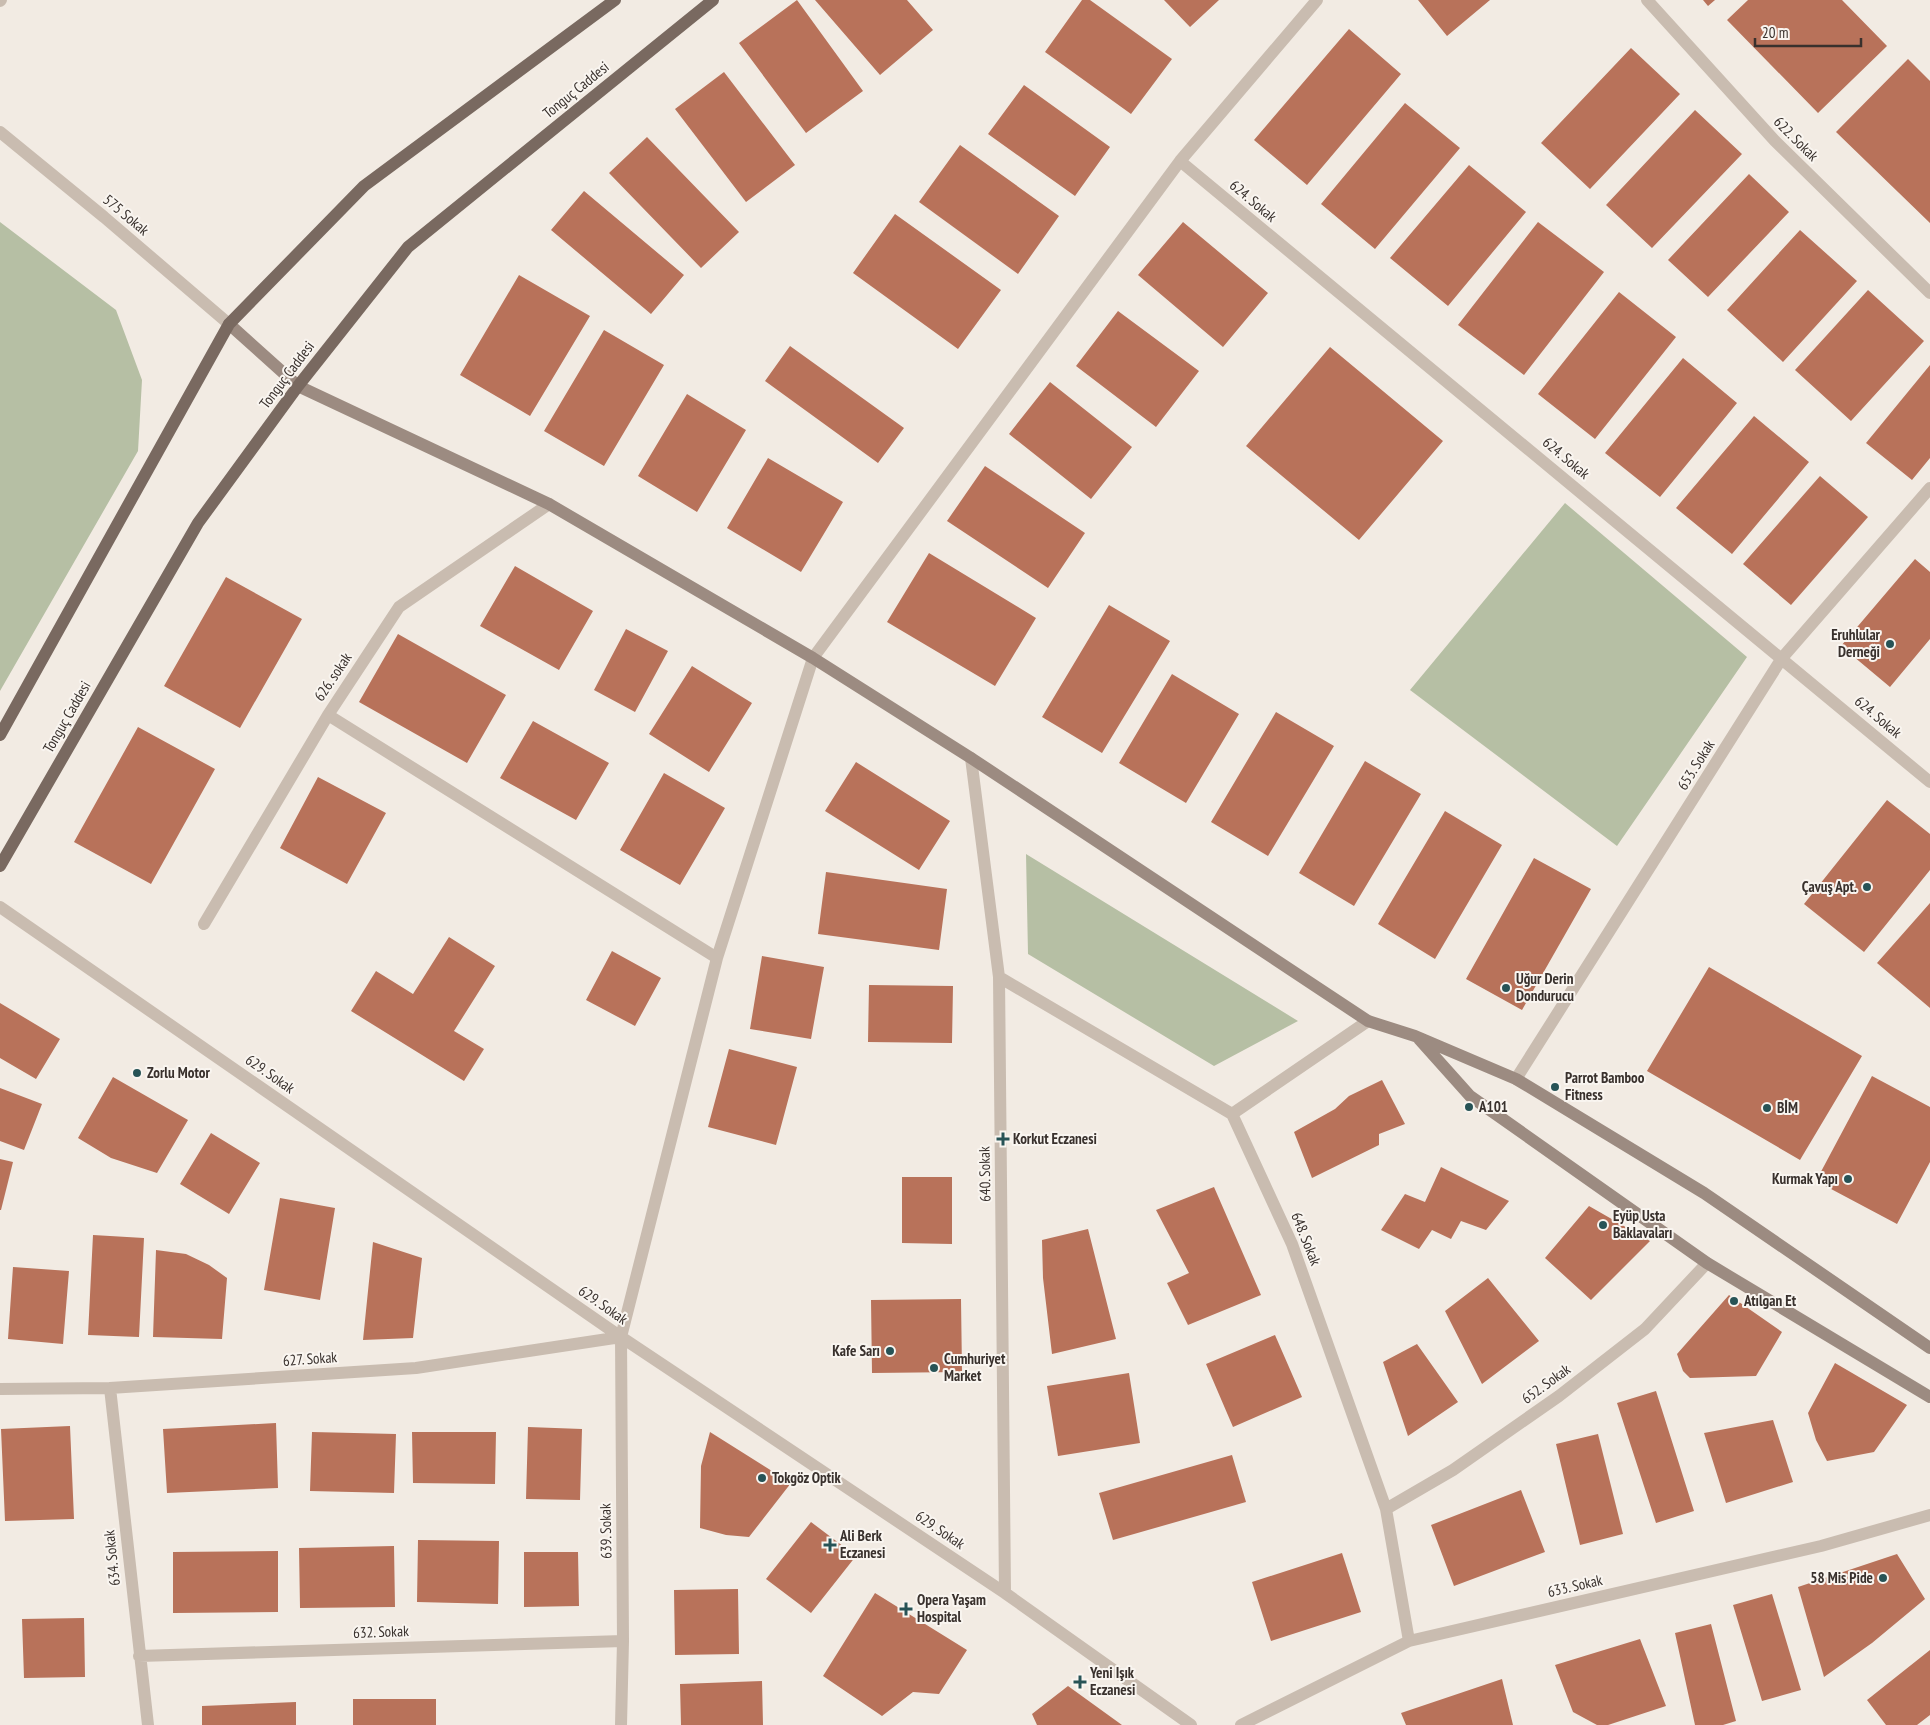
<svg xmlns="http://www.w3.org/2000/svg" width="1930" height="1725" viewBox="0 0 1930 1725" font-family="'PT Sans Narrow',sans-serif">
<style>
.green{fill:#b6bfa4}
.building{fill:#b8725a}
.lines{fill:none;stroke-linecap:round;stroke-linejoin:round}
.minor{stroke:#c9bcb0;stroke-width:12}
.secondary{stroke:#9c8b81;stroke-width:12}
.primary{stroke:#796960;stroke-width:12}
.poi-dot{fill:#275356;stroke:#f9f5f0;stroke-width:2}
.labels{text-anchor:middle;stroke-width:4;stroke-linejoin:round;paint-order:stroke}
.street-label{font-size:15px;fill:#39312d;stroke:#f9f5f0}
.poi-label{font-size:15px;font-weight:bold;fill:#39312d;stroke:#f9f5f0;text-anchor:start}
</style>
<rect width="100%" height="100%" fill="#f2ebe3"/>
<path class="green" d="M0,222L116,310L142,380L138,451L0,691Z
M1565,503L1747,657L1617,846L1410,690Z
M1026,854L1298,1021L1214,1066L1028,954Z"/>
<path class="building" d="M797,0L863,91L806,133L739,43Z
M815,0H907L933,30L880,75Z
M1082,0H1090L1172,59L1131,114L1045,52Z
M1164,0H1219L1190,27Z
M1418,0H1490L1447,36Z
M1703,0H1715L1708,6Z
M1748,0H1842L1887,46L1818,113L1727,20Z
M1349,29L1401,74L1307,185L1254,140Z
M1631,48L1680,94L1590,189L1541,143Z
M1908,59L1930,81V223L1836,132Z
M724,72L795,165L746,202L675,109Z
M1024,85L1110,147L1075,196L988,134Z
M1405,103L1460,148L1375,249L1321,204Z
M1695,110L1742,154L1652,248L1606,205Z
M647,137L739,232L701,268L609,173Z
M960,145L1059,216L1018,274L919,202Z
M1469,165L1526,212L1448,306L1390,258Z
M1749,174L1789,212L1708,297L1668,260Z
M584,191L684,275L651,314L551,230Z
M895,214L1001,290L958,349L853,273Z
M1183,222L1268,293L1223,347L1138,275Z
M1538,222L1604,272L1524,375L1458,325Z
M1800,230L1857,281L1783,362L1727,310Z
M519,275L590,316L530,416L460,375Z
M1868,290L1924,341L1851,421L1795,370Z
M1619,292L1676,337L1595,439L1538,394Z
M1118,311L1199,371L1156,427L1076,366Z
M604,330L664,365L604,466L544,431Z
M790,346L904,428L878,463L765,381Z
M1330,347L1443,441L1359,540L1246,446Z
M1683,358L1737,403L1660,497L1605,453Z
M1930,365V458L1912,480L1866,443Z
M1050,382L1132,447L1091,499L1009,434Z
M687,394L746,430L697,512L638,476Z
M1754,416L1809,462L1732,554L1676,508Z
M768,458L843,502L801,572L727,528Z
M985,466L1085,533L1048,588L947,521Z
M1820,476L1868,517L1791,605L1743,564Z
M929,553L1036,618L995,686L887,622Z
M1915,559L1930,572V639L1890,687L1841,646Z
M515,566L593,611L559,670L480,626Z
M226,577L302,619L240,728L164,686Z
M1109,605L1170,641L1102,753L1042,717Z
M626,629L668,651L635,712L594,690Z
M398,634L506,695L467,763L359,702Z
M692,666L752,703L709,772L649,734Z
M1172,674L1239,714L1186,803L1119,763Z
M1276,712L1334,746L1268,856L1211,822Z
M533,721L609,763L576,820L500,778Z
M138,727L215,769L151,884L74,842Z
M1365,761L1421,794L1354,906L1299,873Z
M856,762L950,821L919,870L825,811Z
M664,773L725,808L680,885L620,850Z
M318,777L386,813L347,884L280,848Z
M1887,800L1930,834V870L1864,952L1804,904Z
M1445,811L1502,845L1435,959L1378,924Z
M1534,858L1591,889L1522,1010L1466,979Z
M826,872L947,889L939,950L818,934Z
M1930,903V1008L1877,963Z
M449,937L495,966L454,1031L484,1049L464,1081L351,1011L376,971L413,994Z
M612,951L661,978L635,1026L586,1000Z
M762,956L824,967L811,1039L750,1029Z
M1709,967L1862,1056L1800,1160L1647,1071Z
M869,985L953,986L952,1043L868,1042Z
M0,1003L60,1039L36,1079L0,1058Z
M729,1049L797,1067L776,1145L708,1127Z
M1872,1076L1930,1107V1162L1897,1224L1816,1181Z
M113,1077L188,1120L157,1173L111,1158L78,1138Z
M1382,1080L1405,1124L1379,1134V1145L1312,1178L1294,1132L1335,1109L1349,1096Z
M0,1088L42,1104L24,1150L0,1141Z
M211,1133L260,1163L229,1214L180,1184Z
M0,1159L13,1162L1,1210H0Z
M1441,1167L1509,1201L1486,1230L1461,1221L1451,1239L1432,1230L1419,1249L1381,1230L1405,1194L1425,1202Z
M902,1177H952V1244L902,1243Z
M1214,1187L1261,1295L1188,1325L1167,1283L1189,1273L1156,1210Z
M280,1198L335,1208L320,1300L264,1290Z
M1589,1206L1650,1241L1591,1300L1545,1258Z
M1088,1229L1116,1339L1052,1354L1043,1278L1042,1240Z
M93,1235L144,1238L139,1337L88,1335Z
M373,1242L422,1258L413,1338L363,1340Z
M156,1250L186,1254L209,1265L227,1278L222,1339L153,1337Z
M13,1267L69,1271L63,1344L8,1339Z
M1488,1278L1539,1341L1482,1384L1445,1311Z
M1729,1295L1782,1332L1756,1376L1690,1378L1683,1371L1677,1354Z
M961,1299L962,1372L872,1373L871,1300Z
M1275,1335L1302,1397L1233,1427L1206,1364Z
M1417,1344L1458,1402L1408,1436L1383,1362Z
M1835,1363L1907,1405L1874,1452L1827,1461L1816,1440L1808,1413Z
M1129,1373L1140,1443L1058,1456L1047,1386Z
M1656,1391L1694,1511L1656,1523L1617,1403Z
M1773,1420L1793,1482L1726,1503L1704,1433Z
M276,1423L278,1488L167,1493L163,1429Z
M70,1426L74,1519L5,1521L1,1429Z
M528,1427L582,1429L580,1500L526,1499Z
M312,1432L396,1434L394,1493L310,1491Z
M412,1432H496L495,1484L413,1483Z
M710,1432L791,1483L749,1537L726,1535L700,1528L701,1466Z
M1598,1434L1623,1534L1580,1545L1556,1444Z
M1232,1455L1246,1502L1113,1540L1099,1493Z
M1521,1490L1545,1552L1454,1586L1431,1525Z
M811,1522L856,1556L811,1613L766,1579Z
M418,1540L499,1541L498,1604L417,1602Z
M394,1546L395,1607L300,1608L299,1548Z
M278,1551V1612L173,1613V1552Z
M524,1552H578L579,1606L524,1607Z
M1342,1553L1361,1612L1271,1641L1252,1582Z
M1897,1554L1925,1599L1872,1643L1824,1677L1798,1587Z
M738,1589L739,1654L675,1655L674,1590Z
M875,1593L967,1650L939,1694L913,1692L882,1716L823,1676Z
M1772,1594L1801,1690L1762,1701L1733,1605Z
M84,1618L85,1677L24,1678L22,1619Z
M1711,1624L1736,1721L1723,1725H1695L1675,1633Z
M1640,1639L1666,1706L1608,1725H1597L1573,1712L1555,1665Z
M1930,1650V1715L1917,1725H1886L1867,1700Z
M1502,1679L1513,1725H1406L1401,1713Z
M762,1681L763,1725H681L680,1684Z
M1068,1686L1122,1725H1037L1032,1714Z
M353,1699H436V1725H353Z
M296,1702V1725H202V1706Z"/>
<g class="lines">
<path class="minor" d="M1647,0L1775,141L1930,293
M0,1L1,0
M0,132L104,217L229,324
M1180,161L1930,782
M328,715L717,958
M971,758L999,977L1005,1593
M0,907L621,1337L1005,1593L1191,1725
M204,924L328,715L399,607L549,504
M999,977L1232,1114L1292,1244L1386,1509L1409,1641
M1516,1079L1782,658L1930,488
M1232,1114L1368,1021
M110,1388L148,1725
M0,1389L110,1388L416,1368L621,1337
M1386,1509L1453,1470L1559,1396L1645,1329L1707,1263
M139,1656L623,1641
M621,1725L623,1641L621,1337L717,958L813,658L1180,161L1317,0
M1241,1725L1409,1641L1821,1546L1930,1515"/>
<path class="secondary" d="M229,324L298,386L549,504L813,658L971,758L1368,1021L1415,1036L1516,1079L1704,1193L1930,1348
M1419,1039L1470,1096L1707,1263L1930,1397"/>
<path class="primary" d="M0,735L229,324L364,186L615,0
M0,866L198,523L298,386L408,247L713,0"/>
</g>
<g class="poi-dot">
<circle cx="1890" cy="644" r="5"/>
<circle cx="1867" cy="887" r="5"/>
<circle cx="1506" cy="988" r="5"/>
<circle cx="137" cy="1073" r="5"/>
<circle cx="1555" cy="1087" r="5"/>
<circle cx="1469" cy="1107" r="5"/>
<circle cx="1767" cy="1108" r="5"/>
<path d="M1000.5 1131.5h5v5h5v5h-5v5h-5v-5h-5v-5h5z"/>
<circle cx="1848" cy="1179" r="5"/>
<circle cx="1603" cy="1225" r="5"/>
<circle cx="1734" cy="1301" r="5"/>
<circle cx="890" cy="1351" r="5"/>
<circle cx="934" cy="1368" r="5"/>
<circle cx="762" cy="1478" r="5"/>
<path d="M827.5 1537.5h5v5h5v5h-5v5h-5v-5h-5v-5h5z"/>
<circle cx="1883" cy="1578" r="5"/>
<path d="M903.5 1601.5h5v5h5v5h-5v5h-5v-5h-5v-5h5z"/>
<path d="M1077.5 1674.5h5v5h5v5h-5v5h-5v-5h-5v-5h5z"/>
</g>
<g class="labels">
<g class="street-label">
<text transform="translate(576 90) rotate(-39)" y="5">Tonguç Caddesi</text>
<text transform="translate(1796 139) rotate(45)" y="5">622. Sokak</text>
<text transform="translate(1253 201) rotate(40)" y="5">624. Sokak</text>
<text transform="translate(126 215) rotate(40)" y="5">575 Sokak</text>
<text transform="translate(287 375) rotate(-53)" y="5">Tonguç Caddesi</text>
<text transform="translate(1566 458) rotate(40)" y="5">624. Sokak</text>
<text transform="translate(333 677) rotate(-56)" y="5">626. sokak</text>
<text transform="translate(67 717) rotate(-60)" y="5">Tonguç Caddesi</text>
<text transform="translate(1878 717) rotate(40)" y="5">624. Sokak</text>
<text transform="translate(1696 765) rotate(-58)" y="5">653. Sokak</text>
<text transform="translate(270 1074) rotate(35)" y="5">629. Sokak</text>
<text transform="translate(985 1174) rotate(-91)" y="5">640. Sokak</text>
<text transform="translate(1306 1239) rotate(68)" y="5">648. Sokak</text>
<text transform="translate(603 1305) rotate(35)" y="5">629. Sokak</text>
<text transform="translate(310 1359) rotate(-4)" y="5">627. Sokak</text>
<text transform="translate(1546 1384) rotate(-36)" y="5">652. Sokak</text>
<text transform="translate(940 1530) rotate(34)" y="5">629. Sokak</text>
<text transform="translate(606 1531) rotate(-91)" y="5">639. Sokak</text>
<text transform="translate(112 1558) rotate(-96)" y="5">634. Sokak</text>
<text transform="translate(1575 1586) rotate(-13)" y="5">633. Sokak</text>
<text transform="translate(381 1632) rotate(-2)" y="5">632. Sokak</text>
</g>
<g class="poi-label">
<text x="1880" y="640" text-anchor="end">Eruhlular<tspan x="1880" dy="17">Derneği</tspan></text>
<text x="1857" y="892" text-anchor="end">Çavuş Apt.</text>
<text x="1516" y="984">Uğur Derin<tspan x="1516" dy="17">Dondurucu</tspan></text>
<text x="147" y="1078">Zorlu Motor</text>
<text x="1565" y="1083">Parrot Bamboo<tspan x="1565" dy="17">Fitness</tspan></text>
<text x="1479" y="1112">A101</text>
<text x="1777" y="1113">BİM</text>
<text x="1013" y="1144">Korkut Eczanesi</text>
<text x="1838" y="1184" text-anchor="end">Kurmak Yapı</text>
<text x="1613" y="1221">Eyüp Usta<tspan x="1613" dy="17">Baklavaları</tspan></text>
<text x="1744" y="1306">Atılgan Et</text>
<text x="880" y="1356" text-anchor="end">Kafe Sarı</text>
<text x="944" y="1364">Cumhuriyet<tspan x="944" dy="17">Market</tspan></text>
<text x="772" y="1483">Tokgöz Optik</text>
<text x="840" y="1541">Ali Berk<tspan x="840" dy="17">Eczanesi</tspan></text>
<text x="1873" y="1583" text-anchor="end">58 Mis Pide</text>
<text x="917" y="1605">Opera Yaşam<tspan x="917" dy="17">Hospital</tspan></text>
<text x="1090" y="1678">Yeni Işık<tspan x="1090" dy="17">Eczanesi</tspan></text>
</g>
</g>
<path d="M1755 38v8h106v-8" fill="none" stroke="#39312d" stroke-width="2.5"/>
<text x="1762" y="38" font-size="15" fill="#39312d" stroke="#f9f5f0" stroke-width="4" paint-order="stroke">20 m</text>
</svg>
